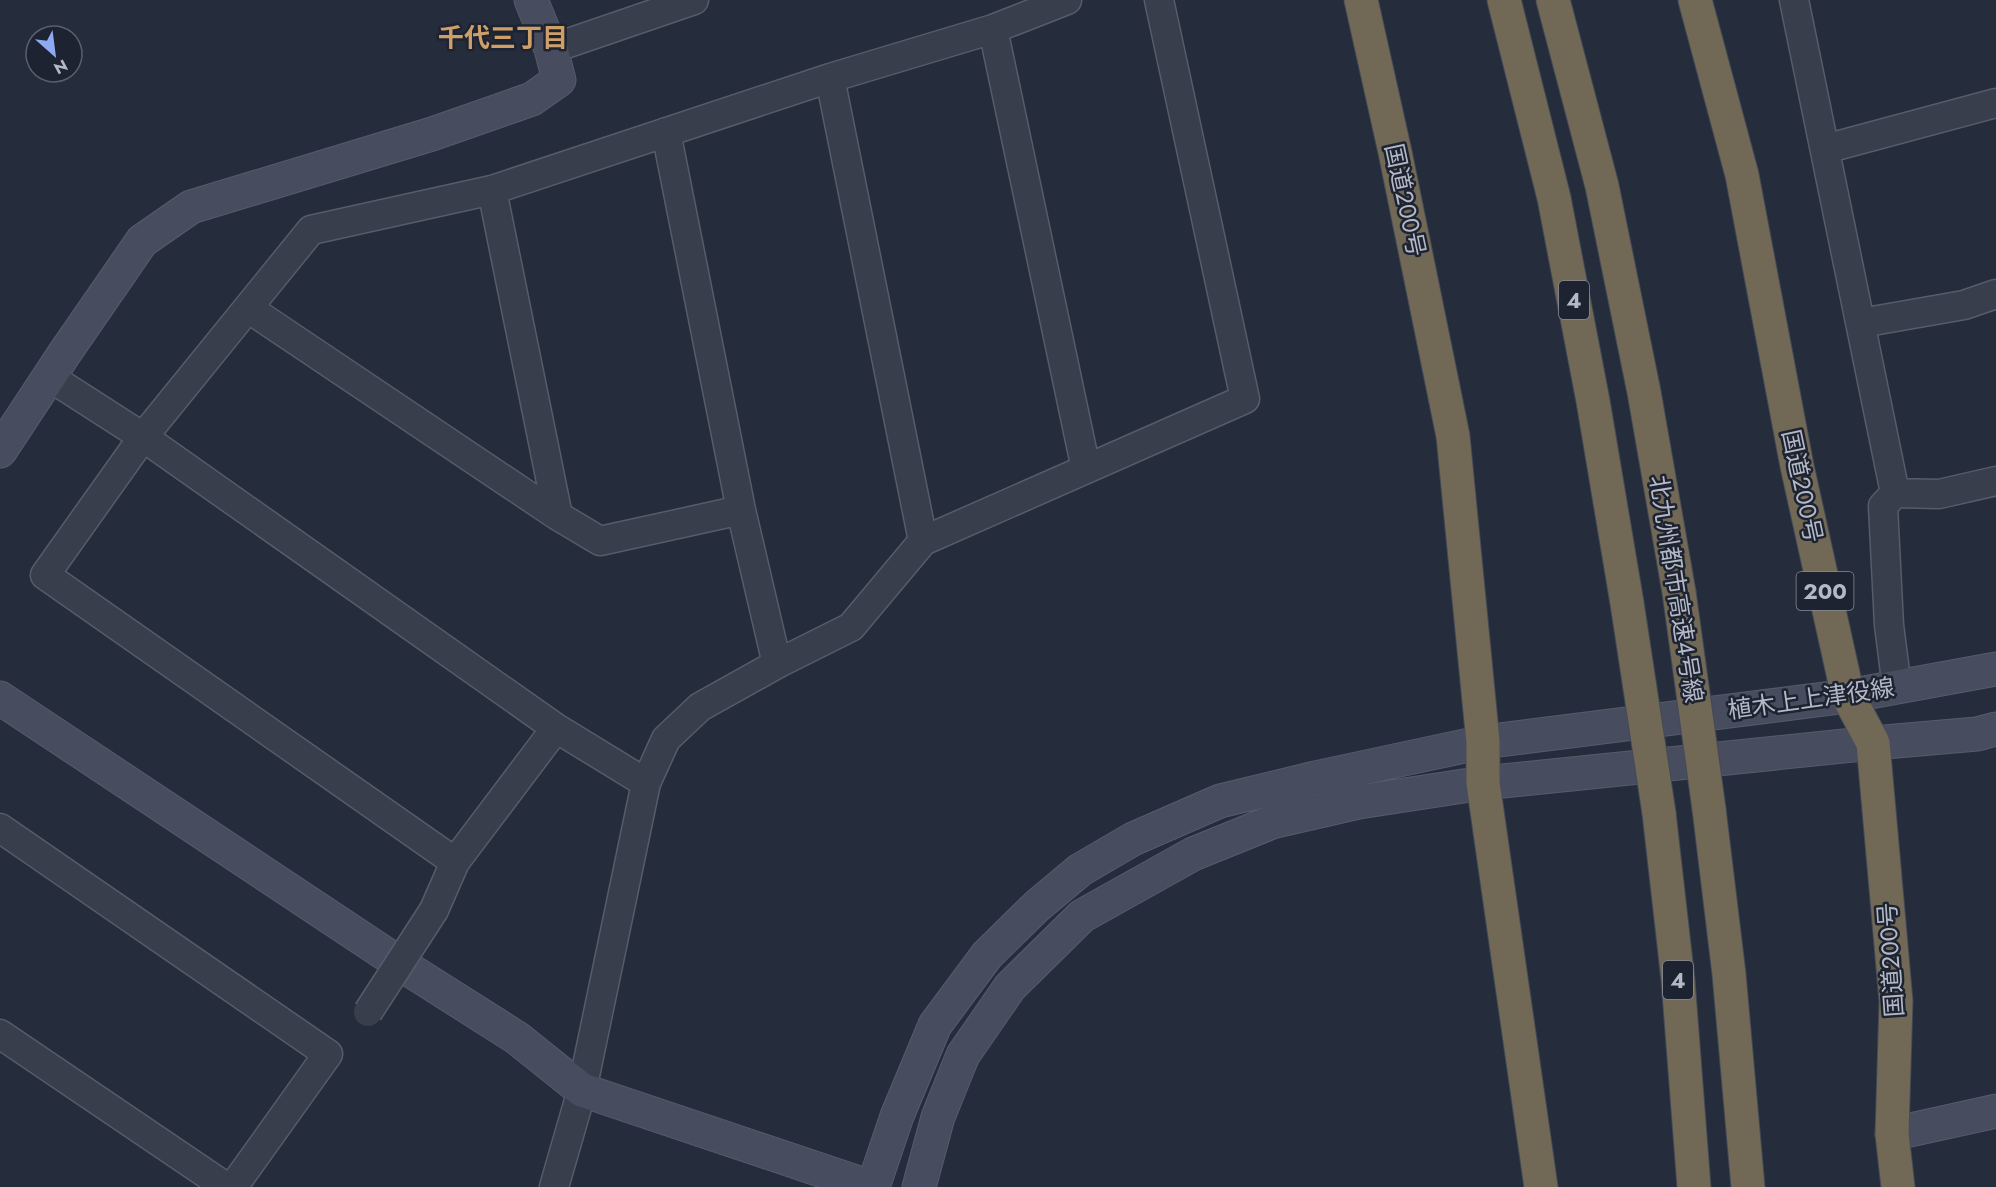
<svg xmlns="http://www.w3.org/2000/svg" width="1996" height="1187" viewBox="0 0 1996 1187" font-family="Jost,'Noto Sans JP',sans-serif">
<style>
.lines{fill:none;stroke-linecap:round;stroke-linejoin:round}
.street-casing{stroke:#565c69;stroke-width:31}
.secondary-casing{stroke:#565c69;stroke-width:35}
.highway-casing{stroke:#434956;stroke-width:35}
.street{stroke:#383e4c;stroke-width:28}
.secondary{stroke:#474d5e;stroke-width:33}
.highway{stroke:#716956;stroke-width:33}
.street-bridge-casing{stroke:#565c69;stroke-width:31;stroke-linecap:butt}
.highway-bridge-casing{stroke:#434956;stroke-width:35;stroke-linecap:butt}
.street-bridge{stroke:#383e4c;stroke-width:28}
.highway-bridge{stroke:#716956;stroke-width:33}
.labels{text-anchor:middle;stroke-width:5;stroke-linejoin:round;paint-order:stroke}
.shield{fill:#1d2330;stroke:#878c9a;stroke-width:1.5}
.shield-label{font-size:22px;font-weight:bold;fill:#b4b9c7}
.street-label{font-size:24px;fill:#b4b9c7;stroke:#1d2330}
.neighbourhood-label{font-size:26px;font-weight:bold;fill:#ce9f68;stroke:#1d2330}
</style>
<rect width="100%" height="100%" fill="#252c3b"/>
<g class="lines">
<defs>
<path id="street" d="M1794,0L1895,493
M993,29L1086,469
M551,49L694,0
M830,78L923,541
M666,132L741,510
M1825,149L1996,103
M492,190L558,516L600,541L741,510L777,664
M248,308L558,516
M1861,323L1964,305L1996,294
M48,376L143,437L556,728L646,783
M1895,493L1883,506L1889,625L1897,688
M1895,493L1939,494L1996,481
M0,828L328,1054L233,1187
M455,862L45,575L143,437L311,230L492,190L830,78L993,29L1067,0
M434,910L455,862L556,728
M0,1034L226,1187
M554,1187L582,1090L646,783L666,739L700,707L777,664L851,627L923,541L1245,399L1159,0"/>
<path id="secondary" d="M0,451L64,354L142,241L191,207L432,134L532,99L559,80L551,49L531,0
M0,698L402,965L517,1038L582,1090L871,1187
M1892,1134L1996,1111
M873,1187L897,1116L935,1025L987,955L1037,906L1080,870L1133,839L1220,801L1315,778L1483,742L1848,696L1996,669
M919,1187L938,1117L963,1055L1010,987L1082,916L1193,854L1272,822L1359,802L1483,783L1873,743L1977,734L1996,729"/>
<path id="highway" d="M1361,0L1395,152L1453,436L1483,742V783L1541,1187
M1504,0L1554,198L1593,401L1627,603
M1553,0L1602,186L1644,392L1679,592
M1695,0L1742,175L1797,466L1848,696L1873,743L1896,1001L1892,1134L1898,1187
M1709,809L1729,974L1748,1187
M1659,813L1678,980L1694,1187"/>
</defs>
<use href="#street" class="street-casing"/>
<use href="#secondary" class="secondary-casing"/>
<use href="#highway" class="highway-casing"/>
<use href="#street" class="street"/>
<use href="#secondary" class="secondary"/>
<use href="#highway" class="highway"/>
<defs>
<path id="street-bridge" d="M368,1012L434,910"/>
<path id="highway-bridge" d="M1679,592L1709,809
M1627,603L1659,813"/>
</defs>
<use href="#street-bridge" class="street-bridge-casing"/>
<use href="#highway-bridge" class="highway-bridge-casing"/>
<use href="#street-bridge" class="street-bridge"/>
<use href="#highway-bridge" class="highway-bridge"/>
</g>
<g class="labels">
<g class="shield">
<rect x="1559" y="281" width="30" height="38" rx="4.5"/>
<rect x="1796.5" y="572" width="57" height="38" rx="4.5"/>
<rect x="1663" y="961" width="30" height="38" rx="4.5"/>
</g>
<g class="shield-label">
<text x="1574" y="308">4</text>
<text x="1825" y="599">200</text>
<text x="1678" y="988">4</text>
</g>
<g class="street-label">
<text transform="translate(1405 200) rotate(78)" y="8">国道200号</text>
<text transform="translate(1802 486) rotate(78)" y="8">国道200号</text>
<text transform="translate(1676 589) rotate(81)" y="8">北九州都市高速4号線</text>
<text transform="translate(1811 699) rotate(-8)" y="8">植木上上津役線</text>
<text transform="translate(1891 960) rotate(-94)" y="8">国道200号</text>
</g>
<g class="neighbourhood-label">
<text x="503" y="47">千代三丁目</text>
</g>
</g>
<g transform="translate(54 54) rotate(152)"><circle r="28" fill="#1d2330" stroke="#595f6c" stroke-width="1.5"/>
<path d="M0-4.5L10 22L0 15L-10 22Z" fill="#8eaaf2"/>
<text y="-9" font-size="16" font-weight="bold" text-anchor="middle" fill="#b4b9c7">N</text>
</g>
</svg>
